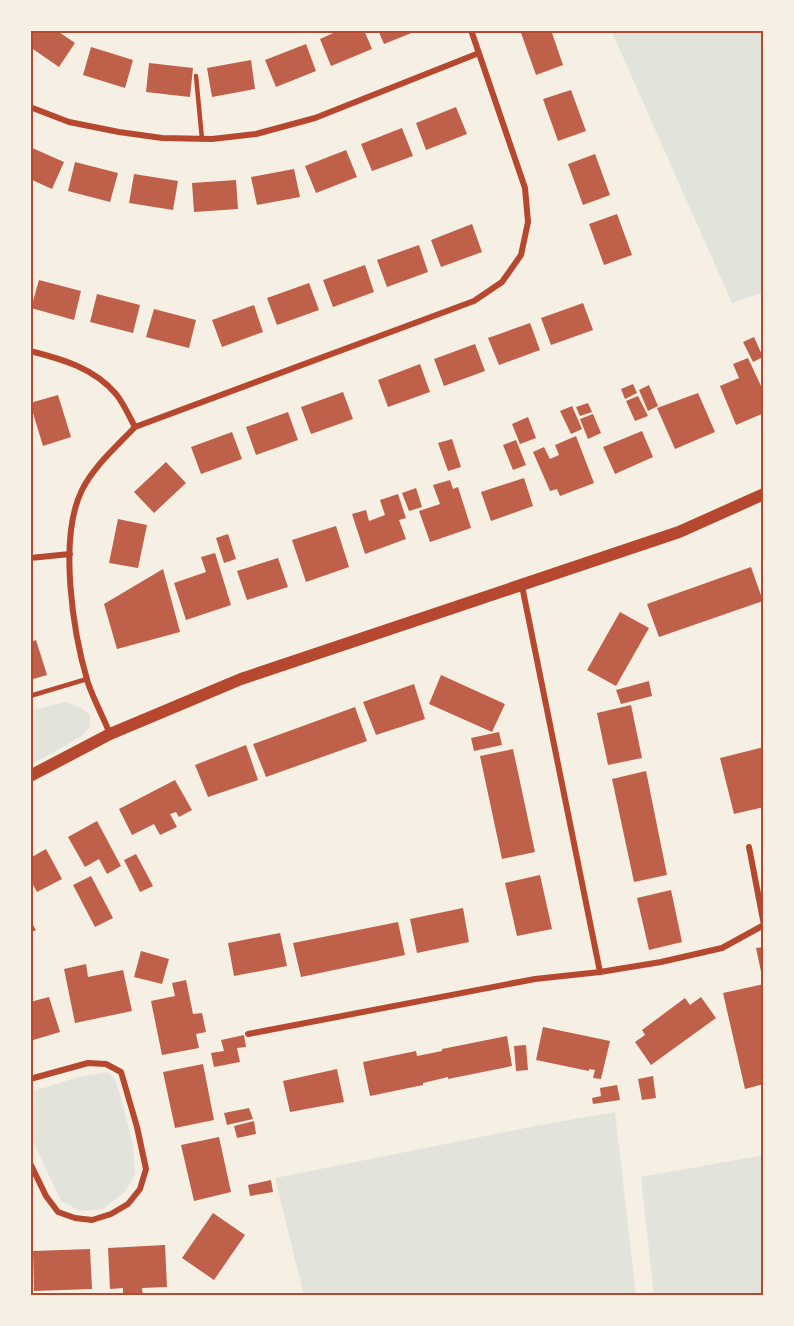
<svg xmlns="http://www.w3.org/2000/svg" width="794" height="1326" viewBox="0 0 794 1326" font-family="Figtree,sans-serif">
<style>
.green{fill:#e2e4dc}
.building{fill:#bf614a}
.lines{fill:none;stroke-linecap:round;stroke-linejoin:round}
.service{stroke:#b5482f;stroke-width:4.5}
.minor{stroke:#b5482f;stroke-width:6}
.secondary{stroke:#b5482f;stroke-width:12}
.neatline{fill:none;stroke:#b5482f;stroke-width:2}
</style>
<rect width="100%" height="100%" fill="#f6efe4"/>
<path class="green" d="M611,30H764V292L732,303Z
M66,702L81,708L90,715V727L81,737L30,765V711Z
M107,1072L115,1079L122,1102L133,1145L135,1174L125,1192L103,1209L80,1211L61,1201L30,1135V1092L79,1077Z
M615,1112L636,1296H304L275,1178L540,1125Z
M764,1155V1296H654L641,1177Z"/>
<path class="building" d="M31,30H56L75,43L59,67L30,47Z
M340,30H364L372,49L331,66L320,39Z
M378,30H419L384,44Z
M531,30H551L563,65L536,75L521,33Z
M306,44L316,71L276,87L265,60Z
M91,47L133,60L125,88L83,75Z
M251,60L255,89L212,97L207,68Z
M149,63L193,68L190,97L146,92Z
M571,90L586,131L558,141L543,99Z
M456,107L467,134L426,150L416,123Z
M402,128L413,156L372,171L361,144Z
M30,147L64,162L52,189L30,179Z
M346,150L357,177L316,193L305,166Z
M595,154L610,195L583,205L568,164Z
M75,162L118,173L110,202L68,191Z
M294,169L300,197L257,205L251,177Z
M134,174L178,181L173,210L129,203Z
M236,180L238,209L194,212L192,183Z
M617,214L632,255L604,265L589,224Z
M472,224L482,252L441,267L431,240Z
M419,245L428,272L387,287L377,260Z
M365,265L374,292L333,307L323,280Z
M39,280L81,291L74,320L31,308Z
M309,283L319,310L277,325L267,298Z
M97,294L140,305L133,333L90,322Z
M583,303L593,330L551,345L541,318Z
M254,305L263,332L222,347L212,320Z
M154,309L196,320L189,348L146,337Z
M530,323L540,350L499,365L488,338Z
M754,337L763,357L753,362L743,342Z
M475,344L485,371L444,386L434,359Z
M748,358L761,386L764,385V413L736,425L720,386L739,378L733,364Z
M420,364L430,392L388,407L378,380Z
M633,384L637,393L625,399L621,389Z
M649,385L658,406L648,411L639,390Z
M343,392L353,419L311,434L301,407Z
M698,393L715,432L675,449L657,408Z
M58,395L71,437L43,446L30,403Z
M638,396L648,416L635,421L626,401Z
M588,403L592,412L580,416L576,407Z
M572,406L582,429L571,434L560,411Z
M288,412L298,440L256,455L246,427Z
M593,414L601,433L588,439L580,419Z
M528,417L536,438L520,444L512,424Z
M642,431L653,457L615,474L603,447Z
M232,432L242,459L201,474L191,447Z
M576,436L594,483L560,496L557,489L550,491L533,452L544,447L550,459L559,455L555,445Z
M452,439L461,467L448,471L438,443Z
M516,440L526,465L513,470L503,445Z
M166,462L186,483L154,513L134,492Z
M524,478L533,506L491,521L481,492Z
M450,480L453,489L458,487L471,528L430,542L419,511L440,504L433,485Z
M416,488L422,507L409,511L402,493Z
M398,494L406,518L399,520L406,539L365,554L352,514L366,510L369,521L385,515L380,500Z
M118,519L147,525L138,568L109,563Z
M336,526L349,567L306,582L292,540Z
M228,534L236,559L224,563L216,538Z
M215,553L231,605L186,620L174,583L206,572L201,557Z
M278,558L288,587L247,600L237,571Z
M751,567L763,601L659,637L647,604Z
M163,569L180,632L117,649L104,604Z
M620,612L649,628L616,686L587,670Z
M36,640L47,675L30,680V642Z
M441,675L505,704L492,732L429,704Z
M649,681L652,696L621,704L616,690Z
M414,684L425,719L376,735L363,702Z
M631,705L642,758L608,765L597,713Z
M355,707L367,741L266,777L253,744Z
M499,732L502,745L474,751L471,738Z
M246,745L258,780L208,797L195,765Z
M764,747V807L734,814L720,758Z
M513,749L535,852L502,859L480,756Z
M646,771L667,875L634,882L612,779Z
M175,780L192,810L179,817L176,812L170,814L177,827L160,835L154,824L132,835L119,809Z
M97,821L121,866L107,874L99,859L85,867L68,837Z
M46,849L62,879L37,892L30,879V858Z
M136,854L153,886L140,892L124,860Z
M540,875L552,929L517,936L505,883Z
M91,876L113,918L95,927L73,885Z
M671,890L682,942L649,950L637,898Z
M463,908L469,942L417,953L410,919Z
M30,920L36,930L30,933Z
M398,922L405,955L301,977L293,943Z
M280,933L287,966L234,976L228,943Z
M764,947V981H763L756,948Z
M141,951L169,959L162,984L134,977Z
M86,964L88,977L123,970L132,1011L75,1023L64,969Z
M186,980L193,1014L202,1013L206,1032L196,1034L199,1048L162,1055L151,1001L175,996L172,983Z
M764,984V1084L745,1089L723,993Z
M49,997L60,1032L30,1041V1002Z
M701,997L716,1018L651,1065L635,1042L645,1035L642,1030L685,998L690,1005Z
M543,1027L610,1041L601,1079L593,1078L595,1070L589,1069V1071L536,1060Z
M244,1035L246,1047L237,1048L240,1062L214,1067L211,1053L224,1051L221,1040Z
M507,1036L512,1066L448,1079V1077L423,1083V1085L370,1096L363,1062L416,1051L417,1056L442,1051V1049Z
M526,1045L528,1070L516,1071L514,1046Z
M203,1064L214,1120L175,1128L163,1072Z
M337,1069L344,1102L290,1112L283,1081Z
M653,1076L656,1098L642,1100L638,1079Z
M617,1085L620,1100L593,1104L592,1098L601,1096L600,1088Z
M249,1108L253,1119L227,1125L224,1113Z
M254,1121L256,1134L237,1138L234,1126Z
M219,1137L231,1192L194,1201L181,1145Z
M271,1180L273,1192L250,1196L248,1185Z
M213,1213L245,1235L214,1280L182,1258Z
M165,1245L167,1287L142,1288L143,1296H123V1288L110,1289L108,1248Z
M90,1249L92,1289L34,1291L33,1251Z"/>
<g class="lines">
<path class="service" d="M196,76L202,139
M30,696L87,679"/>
<path class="minor" d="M30,107L69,122L119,132L162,138L212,139L256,134L315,118L479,53
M30,351C62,359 94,368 116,394C124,404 129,416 135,427
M30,558L70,554
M522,586L600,972
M110,734C103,717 94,700 88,683C73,633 58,538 82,490C94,466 117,446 135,427L474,301L502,282L521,255L528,222L525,188L471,30
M248,1034L535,979L600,972L661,962L722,948L764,925L749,847
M30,1079L88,1063L106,1064L121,1072L137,1127L146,1169L140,1189L128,1204L111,1214L92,1220L75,1218L58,1212L46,1196L30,1163"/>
<path class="secondary" d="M30,776L110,734L241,679L679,532L764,494"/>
</g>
<rect width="794" height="1326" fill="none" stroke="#f6efe4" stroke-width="63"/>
<rect x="32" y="32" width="730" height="1262" class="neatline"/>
</svg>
